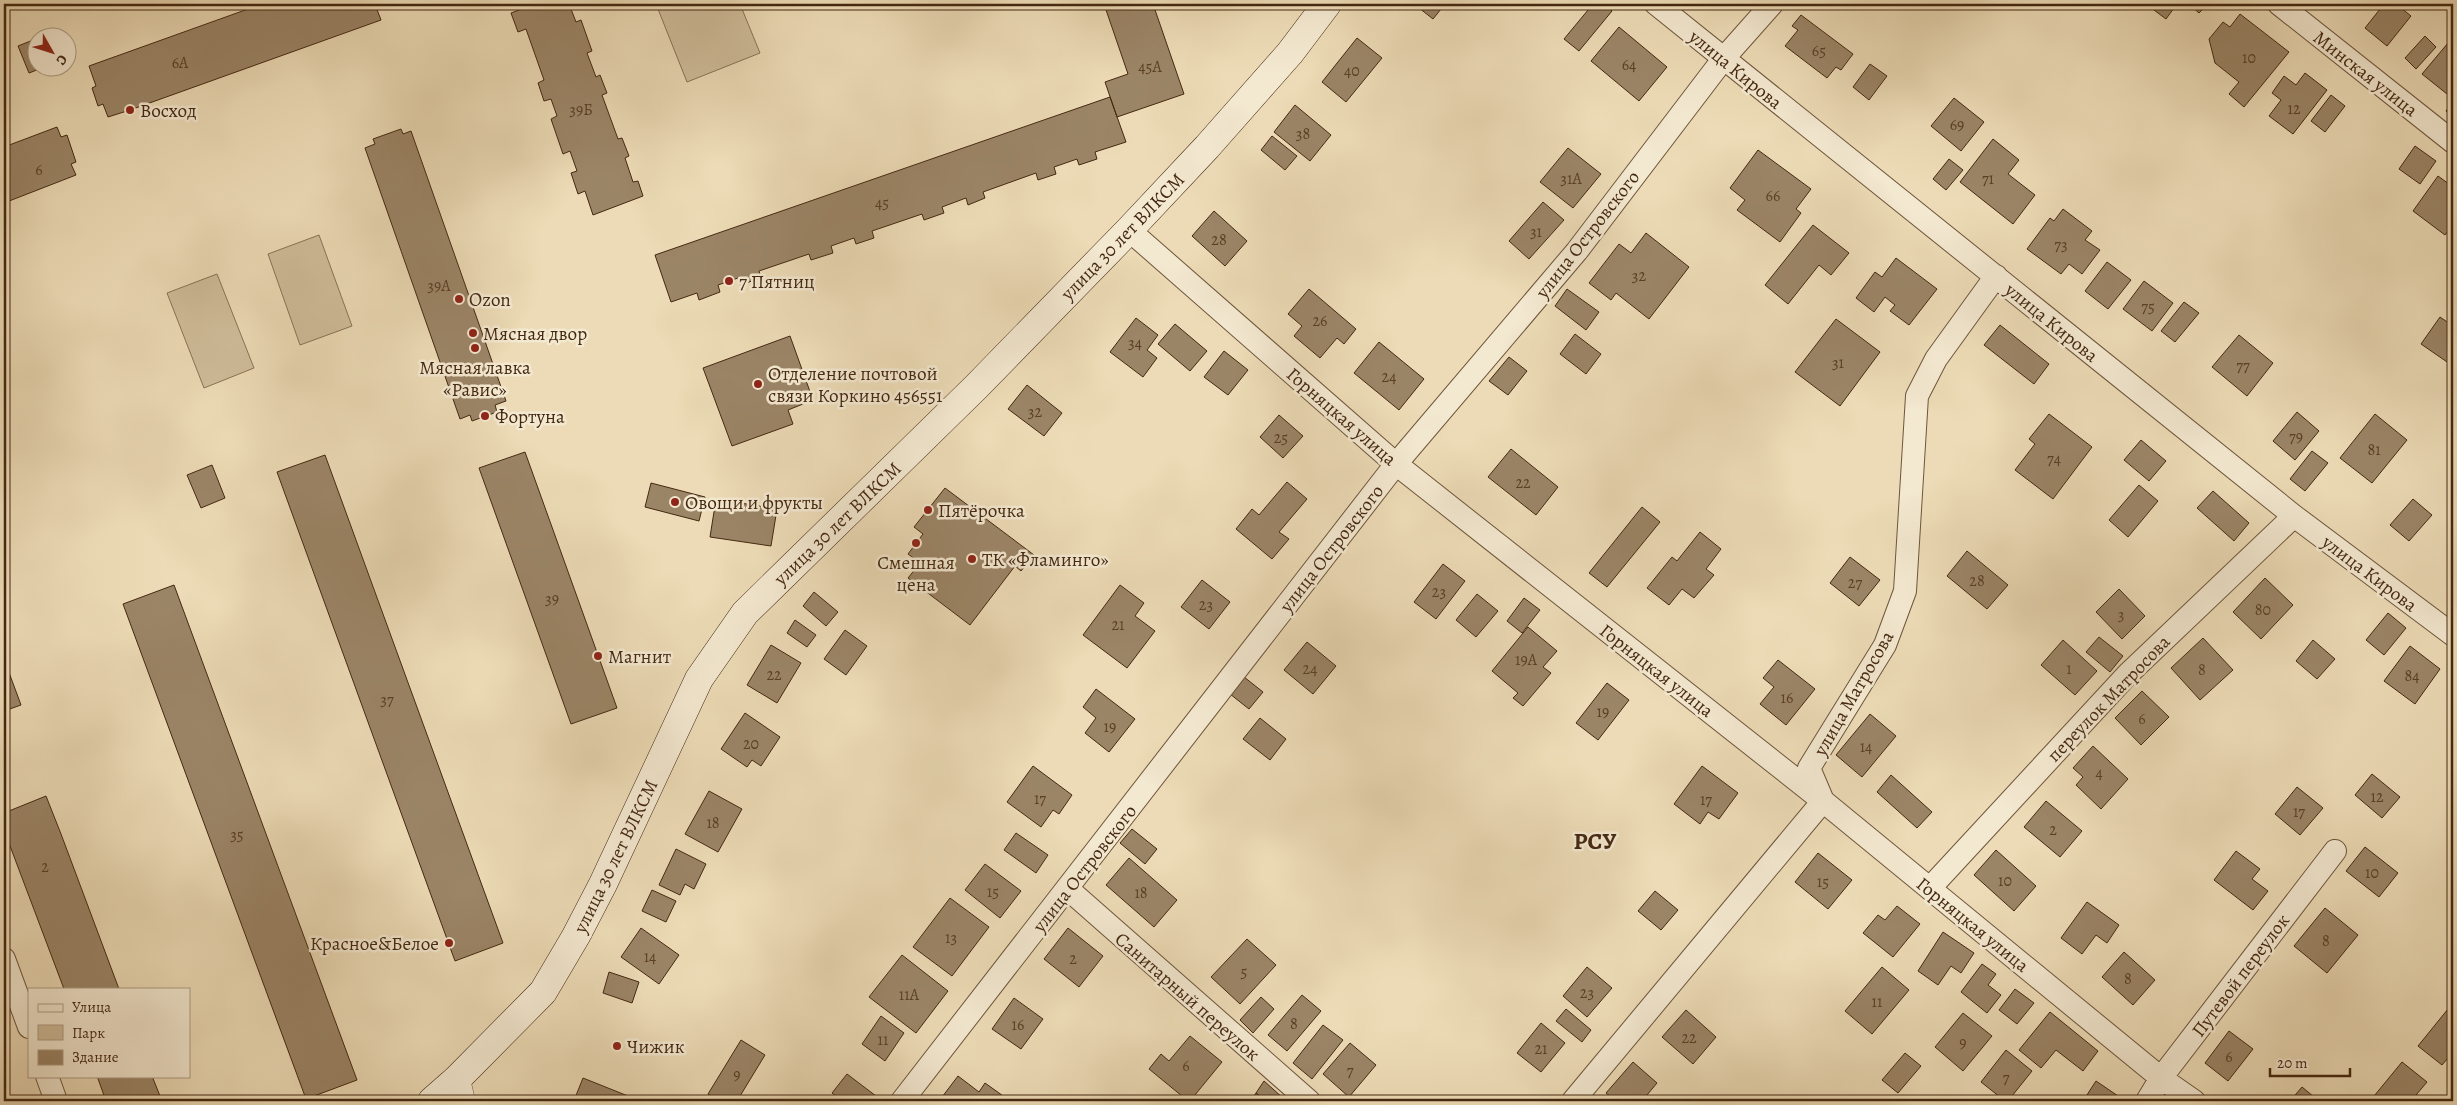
<svg xmlns="http://www.w3.org/2000/svg" width="2457" height="1105" viewBox="0 0 2457 1105" font-family="Alegreya,serif">
<style>
.green{fill:#cfbd9a;stroke:#8a7256}
.building{fill:#9b8567;stroke:#442811}
.lines{fill:none;stroke-linecap:round;stroke-linejoin:round}
.minor-casing{stroke:#6e553a;stroke-width:24}
.tertiary-casing{stroke:#6e553a;stroke-width:29}
.secondary-casing{stroke:#442811;stroke-width:29}
.minor{stroke:#f3e8d0;stroke-width:22}
.tertiary{stroke:#f3e8d0;stroke-width:28}
.secondary{stroke:#f3e8d0;stroke-width:28}
.poi-dot{fill:#8f2418;stroke:#f3e8d0;stroke-width:2}
.labels{text-anchor:middle;stroke-width:5;stroke-linejoin:round;paint-order:stroke}
.number-label{font-size:16px;fill:#5a3f26}
.street-label{font-size:19px;fill:#442811;stroke:#f3e8d0}
.poi-label{font-size:19px;fill:#442811;stroke:#f3e8d0;text-anchor:start}
.district-label{font-size:24px;font-weight:bold;fill:#442811;stroke:#f3e8d0}
</style>
<rect width="100%" height="100%" fill="#ecdbb6"/>
<filter id="stains"><feTurbulence type="fractalNoise" baseFrequency=".004" numOctaves="4"/><feColorMatrix values="0 0 0 0 .2 0 0 0 0 .09 0 0 0 0 .02 0 0 0 .5 -.17"/></filter>
<radialGradient id="worn" r=".72"><stop offset=".6" stop-color="#630" stop-opacity="0"/><stop offset="1" stop-color="#630" stop-opacity=".3"/></radialGradient>
<path class="green" d="M656,4H740L760,53L687,82Z
M319,235L352,326L300,345L268,254Z
M217,274L254,368L204,388L167,293Z"/>
<path class="building" d="M262,4L382,5L376,7L381,20L130,110L108,117L103,104L98,106L92,88L96,86L89,66Z
M517,4H569L576,22L581,20L592,51L587,53L596,77L600,75L607,93L602,95L618,139L622,138L629,156L625,158L633,182L638,181L643,196L593,215L585,191L578,194L571,173L577,171L570,151L563,154L551,119L557,116L551,99L544,101L538,83L544,80L526,29L518,32L511,13L519,10Z
M1104,4H1153L1184,94L1117,117L1105,82L1128,74Z
M1414,4H1445L1433,19Z
M1593,4H1603L1612,11L1579,51L1564,39Z
M2146,4H2177L2166,19Z
M2189,4H2208L2199,13Z
M2384,4H2396L2411,16L2387,46L2365,28Z
M2240,14L2289,52L2244,107L2229,94L2239,82L2215,63L2209,39L2223,22L2230,27Z
M1801,15L1853,54L1841,70L1836,67L1827,78L1785,46L1798,30L1792,26Z
M1619,27L1667,67L1639,101L1591,61Z
M2425,36L2436,47L2416,69L2405,58Z
M38,38V68H42L29,73L18,46Z
M1357,38L1382,58L1346,102L1322,82Z
M2448,43L2453,48V86L2447,94L2422,74Z
M1870,64L1887,76L1869,100L1853,87Z
M2305,73L2327,90L2293,134L2269,116L2281,100L2272,93L2284,76L2296,85Z
M2331,95L2345,106L2325,132L2311,121Z
M1110,97L1126,142L1095,152L1097,159L1079,165L1077,159L1054,167L1056,174L1038,180L1036,173L983,192L985,198L968,205L966,198L942,207L944,213L924,220L922,214L872,231L874,238L856,244L854,238L831,246L833,253L811,260L809,254L759,271L761,278L740,285L738,278L718,285L720,292L699,300L697,293L671,302L655,255Z
M1954,98L1984,122L1961,151L1931,126Z
M2453,102V117L2446,111Z
M1295,105L1331,135L1310,161L1274,132Z
M57,127L61,137L67,135L76,162L71,164L76,175L4,203V147Z
M401,129L403,134L411,131L506,401L495,405L497,412L472,421L470,415L460,419L365,148L375,144L373,139Z
M1272,136L1297,156L1285,170L1261,150Z
M1993,139L2019,160L2008,174L2035,195L2013,224L1960,182Z
M2415,146L2436,161L2420,184L2399,169Z
M1568,148L1601,174L1573,208L1540,182Z
M1758,150L1811,189L1796,209L1801,213L1780,242L1737,210L1745,200L1730,188Z
M1949,159L1963,170L1946,190L1933,179Z
M2438,176L2453,187V224L2445,235L2413,211Z
M1543,202L1564,220L1529,259L1509,241Z
M2063,209L2092,231L2085,240L2100,250L2082,274L2069,264L2061,274L2027,249L2050,218L2054,221Z
M1214,211L1247,241L1225,266L1192,236Z
M1813,225L1849,253L1831,275L1819,265L1788,304L1765,285Z
M1646,233L1689,267L1649,319L1616,293L1611,300L1589,283L1619,244L1631,253Z
M1896,258L1937,289L1909,325L1890,311L1895,305L1885,297L1874,312L1856,298L1875,272L1882,277Z
M2107,262L2131,280L2108,309L2085,291Z
M2144,281L2173,303L2152,331L2123,309Z
M1309,289L1356,329L1344,344L1337,338L1320,358L1294,336L1302,326L1288,314Z
M1567,289L1599,312L1586,330L1555,306Z
M2184,302L2199,313L2175,342L2161,331Z
M2440,317L2453,326V359L2450,364L2421,344Z
M1136,318L1158,335L1147,350L1157,358L1143,377L1110,352Z
M1836,319L1880,352L1840,406L1795,372Z
M1175,324L1207,351L1190,371L1158,344Z
M2000,325L2049,364L2034,384L1984,345Z
M1575,334L1601,354L1586,374L1560,354Z
M2239,335L2273,363L2247,396L2212,367Z
M790,336L813,400L788,410L793,424L732,446L703,368Z
M1379,342L1424,379L1399,410L1354,373Z
M1224,351L1248,370L1228,395L1204,377Z
M1509,357L1527,371L1508,395L1489,381Z
M1027,385L1062,413L1044,436L1008,409Z
M2297,412L2319,431L2295,460L2273,441Z
M2049,414L2092,447L2053,499L2015,470L2035,444L2029,439Z
M2375,414L2407,440L2372,483L2340,458Z
M1279,415L1303,436L1283,458L1260,437Z
M2141,440L2166,461L2149,481L2124,460Z
M1511,449L1558,487L1536,515L1488,477Z
M2312,451L2328,463L2305,491L2290,479Z
M525,452L617,708L571,724L479,468Z
M325,455L503,943L455,961L277,472Z
M212,465L225,498L201,508L187,475Z
M1287,482L1307,499L1279,532L1289,539L1272,559L1236,529L1252,509L1259,515Z
M651,483L705,497L699,521L645,507Z
M2139,485L2158,501L2128,537L2109,520Z
M945,488L1034,555L1021,571L1015,566L970,625L908,578L920,563L908,554L923,534L914,527Z
M2213,491L2249,523L2234,541L2197,508Z
M716,499L777,509L771,546L710,537Z
M2413,499L2432,515L2409,541L2390,525Z
M1642,507L1660,522L1607,587L1589,573Z
M1700,532L1721,549L1706,569L1714,575L1694,598L1682,589L1669,605L1647,588L1672,557L1677,561Z
M1967,551L2008,585L1987,609L1947,576Z
M1850,557L1880,580L1859,606L1830,583Z
M1443,564L1465,581L1436,619L1414,602Z
M2265,578L2293,605L2261,639L2233,612Z
M1202,580L1230,602L1209,629L1181,607Z
M174,585L357,1080L306,1099L123,604Z
M1120,585L1144,603L1135,616L1155,631L1127,668L1083,635Z
M2119,589L2145,616L2122,639L2096,612Z
M814,592L838,612L826,626L803,606Z
M1477,594L1498,611L1476,637L1456,620Z
M1524,598L1540,610L1522,633L1507,621Z
M2388,613L2406,628L2384,655L2366,640Z
M795,620L816,635L807,647L787,633Z
M1528,627L1557,651L1543,667L1551,673L1523,706L1513,698L1518,693L1492,671Z
M845,630L867,646L846,675L824,659Z
M2099,637L2123,656L2110,672L2086,652Z
M2203,638L2233,670L2200,700L2171,668Z
M2063,640L2097,671L2075,695L2041,665Z
M2313,640L2335,659L2317,679L2296,661Z
M1307,642L1336,666L1313,694L1284,670Z
M771,645L801,663L777,703L747,685Z
M2410,646L2440,669L2415,704L2384,681Z
M4,659L21,705L4,711Z
M1778,660L1815,689L1786,725L1760,704L1774,687L1763,678Z
M1239,673L1263,692L1249,709L1225,690Z
M1607,683L1629,700L1598,740L1576,723Z
M1096,689L1135,719L1109,752L1085,733L1096,718L1083,707Z
M2142,691L2169,717L2141,745L2115,718Z
M745,713L780,737L761,766L752,760L747,767L721,749Z
M1870,714L1896,736L1862,777L1836,755Z
M1260,718L1286,739L1270,760L1243,739Z
M2093,746L2128,779L2101,809L2076,785L2083,777L2073,768Z
M1033,766L1072,795L1059,814L1053,810L1041,827L1007,802Z
M1702,766L1738,793L1719,819L1708,812L1700,824L1674,804Z
M2372,774L2400,797L2382,818L2355,795Z
M1891,775L1932,812L1917,828L1877,792Z
M2297,787L2323,808L2300,835L2275,814Z
M709,791L742,809L718,852L685,834Z
M46,796L61,834L119,989H64L4,830V813Z
M2046,801L2082,831L2060,857L2024,827Z
M1132,829L1157,849L1145,864L1120,843Z
M1016,833L1048,855L1036,873L1004,850Z
M2365,847L2398,873L2379,897L2346,871Z
M676,849L706,864L694,889L685,884L680,895L659,885Z
M1996,850L2036,886L2014,911L1974,875Z
M2236,851L2260,869L2252,879L2268,891L2253,910L2214,880Z
M1818,853L1852,880L1828,909L1795,882Z
M1129,858L1177,900L1154,927L1106,885Z
M985,864L1021,891L1000,918L965,890Z
M652,890L676,901L666,922L642,911Z
M1655,891L1678,910L1661,930L1638,911Z
M950,898L989,927L952,976L913,947Z
M2087,902L2119,925L2107,943L2096,935L2082,954L2061,938Z
M1897,906L1920,924L1893,957L1863,933L1878,915L1885,920Z
M2325,908L2358,935L2327,973L2294,946Z
M641,928L679,955L659,984L621,957Z
M1068,928L1103,956L1079,987L1044,959Z
M1943,932L1974,953L1961,973L1951,966L1938,985L1918,971Z
M1247,939L1276,965L1240,1004L1211,977Z
M2124,952L2155,980L2133,1005L2102,977Z
M902,955L948,991L916,1033L869,997Z
M1982,964L1996,974L1988,985L2001,995L1987,1013L1961,992Z
M1587,967L1612,988L1587,1017L1563,996Z
M1882,967L1909,990L1872,1034L1845,1011Z
M609,972L639,982L632,1003L603,993Z
M2015,989L2034,1003L2017,1024L1999,1010Z
M1302,995L1321,1011L1287,1051L1268,1035Z
M1261,997L1274,1009L1253,1033L1240,1020Z
M1014,998L1043,1019L1021,1049L992,1029Z
M1566,1009L1591,1030L1582,1042L1556,1021Z
M2448,1009L2453,1014V1052L2442,1065L2418,1046Z
M1686,1010L1716,1037L1693,1064L1662,1037Z
M2050,1012L2098,1051L2083,1071L2056,1050L2041,1068L2019,1050Z
M1963,1013L1992,1036L1963,1071L1935,1047Z
M881,1016L904,1033L885,1061L862,1044Z
M1541,1023L1565,1043L1541,1072L1517,1053Z
M1323,1025L1343,1040L1312,1079L1293,1063Z
M2229,1031L2253,1049L2228,1081L2205,1063Z
M1190,1036L1222,1062L1190,1101H1188L1149,1069L1161,1054L1169,1061Z
M741,1040L765,1055L737,1101H721L708,1094Z
M1350,1043L1376,1065L1349,1097L1323,1074Z
M2006,1050L2032,1071L2008,1101H2005L1981,1082Z
M1905,1053L1921,1066L1898,1093L1882,1080Z
M1633,1062L1657,1083L1642,1101H1616L1606,1093Z
M2402,1062L2427,1082L2411,1101H2370Z
M847,1074L876,1096L872,1101H843L832,1093Z
M97,1076H152L162,1101H106Z
M958,1076L979,1092L985,1083L1006,1098L1003,1101H939Z
M583,1078L628,1096L626,1101H582L575,1098Z
M1264,1081L1283,1098L1281,1101H1266L1256,1093Z
M2096,1081L2121,1098L2119,1101H2083Z
M2302,1087L2319,1101H2290Z
M1256,1093L1266,1101H1250Z"/>
<g class="lines">
<defs>
<path id="minor" d="M1656,4L2294,516L2453,635
M2279,4L2453,142
M1129,230L1396,464L1823,801L2161,1078L2194,1101
M1930,888L2128,674L2294,516
M1068,889L1309,1101
M4,959L29,1027
M47,1076L56,1101
M902,1101L1396,464L1577,251L1724,58L1772,4
M1573,1101L1823,801L1809,768L1885,645L1905,591L1917,396L1936,359L1996,276
M2147,1101L2161,1078L2335,851"/>
<path id="tertiary" d="M456,1080L461,1101"/>
<path id="secondary" d="M432,1101L456,1080L543,992L576,936L603,884L699,679L745,613L976,387L1129,230L1207,147L1290,53L1327,4"/>
</defs>
<use href="#minor" class="minor-casing"/>
<use href="#tertiary" class="tertiary-casing"/>
<use href="#secondary" class="secondary-casing"/>
<use href="#minor" class="minor"/>
<use href="#tertiary" class="tertiary"/>
<use href="#secondary" class="secondary"/>
</g>
<g class="poi-dot">
<circle cx="130" cy="110" r="5"/>
<circle cx="729" cy="281" r="5"/>
<circle cx="459" cy="299" r="5"/>
<circle cx="473" cy="333" r="5"/>
<circle cx="475" cy="348" r="5"/>
<circle cx="758" cy="384" r="5"/>
<circle cx="485" cy="416" r="5"/>
<circle cx="675" cy="502" r="5"/>
<circle cx="928" cy="510" r="5"/>
<circle cx="916" cy="543" r="5"/>
<circle cx="972" cy="559" r="5"/>
<circle cx="598" cy="656" r="5"/>
<circle cx="449" cy="943" r="5"/>
<circle cx="617" cy="1046" r="5"/>
</g>
<g class="labels">
<g class="number-label">
<text x="1819" y="56">65</text>
<text x="2249" y="63">10</text>
<text x="180" y="68">6А</text>
<text x="1629" y="70">64</text>
<text x="1150" y="72">45А</text>
<text x="1352" y="76">40</text>
<text x="2294" y="114">12</text>
<text x="581" y="115">39Б</text>
<text x="1957" y="130">69</text>
<text x="1303" y="139">38</text>
<text x="39" y="175">6</text>
<text x="1571" y="184">31А</text>
<text x="1988" y="184">71</text>
<text x="1773" y="201">66</text>
<text x="882" y="208">45</text>
<text x="1536" y="237">31</text>
<text x="1219" y="245">28</text>
<text x="2061" y="250">73</text>
<text x="1639" y="281">32</text>
<text x="439" y="291">39А</text>
<text x="2148" y="312">75</text>
<text x="1320" y="326">26</text>
<text x="1135" y="348">34</text>
<text x="1838" y="368">31</text>
<text x="2243" y="371">77</text>
<text x="1389" y="382">24</text>
<text x="1035" y="417">32</text>
<text x="2296" y="442">79</text>
<text x="1281" y="443">25</text>
<text x="2374" y="455">81</text>
<text x="2054" y="464">74</text>
<text x="1523" y="488">22</text>
<text x="1977" y="586">28</text>
<text x="1855" y="588">27</text>
<text x="1439" y="597">23</text>
<text x="552" y="604">39</text>
<text x="1206" y="610">23</text>
<text x="2263" y="615">80</text>
<text x="2121" y="620">3</text>
<text x="1118" y="630">21</text>
<text x="1526" y="665">19А</text>
<text x="1310" y="674">24</text>
<text x="2069" y="674">1</text>
<text x="2202" y="675">8</text>
<text x="774" y="680">22</text>
<text x="2412" y="681">84</text>
<text x="1787" y="703">16</text>
<text x="387" y="705">37</text>
<text x="1603" y="717">19</text>
<text x="2142" y="724">6</text>
<text x="1110" y="732">19</text>
<text x="751" y="749">20</text>
<text x="1866" y="752">14</text>
<text x="2099" y="778">4</text>
<text x="2377" y="802">12</text>
<text x="1040" y="804">17</text>
<text x="1706" y="805">17</text>
<text x="2299" y="817">17</text>
<text x="713" y="828">18</text>
<text x="2053" y="835">2</text>
<text x="237" y="840">35</text>
<text x="45" y="872">2</text>
<text x="2372" y="878">10</text>
<text x="2005" y="886">10</text>
<text x="1823" y="887">15</text>
<text x="993" y="897">15</text>
<text x="1141" y="898">18</text>
<text x="951" y="943">13</text>
<text x="2326" y="946">8</text>
<text x="650" y="962">14</text>
<text x="1073" y="964">2</text>
<text x="1244" y="977">5</text>
<text x="2128" y="984">8</text>
<text x="1587" y="998">23</text>
<text x="909" y="1000">11А</text>
<text x="1877" y="1007">11</text>
<text x="1294" y="1029">8</text>
<text x="1018" y="1030">16</text>
<text x="1689" y="1043">22</text>
<text x="883" y="1045">11</text>
<text x="1963" y="1048">9</text>
<text x="1541" y="1054">21</text>
<text x="2229" y="1062">6</text>
<text x="1186" y="1071">6</text>
<text x="1350" y="1076">7</text>
<text x="737" y="1080">9</text>
<text x="2006" y="1083">7</text>
</g>
<g class="street-label">
<text transform="translate(1736 69) rotate(39)" y="7">улица Кирова</text>
<text transform="translate(2366 73) rotate(38)" y="7">Минская улица</text>
<text transform="translate(1587 234) rotate(-52)" y="7">улица Островского</text>
<text transform="translate(1122 236) rotate(-46)" y="7">улица 30 лет ВЛКСМ</text>
<text transform="translate(2052 322) rotate(39)" y="7">улица Кирова</text>
<text transform="translate(1342 416) rotate(41)" y="7">Горняцкая улица</text>
<text transform="translate(837 523) rotate(-44)" y="7">улица 30 лет ВЛКСМ</text>
<text transform="translate(1331 548) rotate(-52)" y="7">улица Островского</text>
<text transform="translate(2370 573) rotate(37)" y="7">улица Кирова</text>
<text transform="translate(1657 670) rotate(38)" y="7">Горняцкая улица</text>
<text transform="translate(1853 693) rotate(-60)" y="7">улица Матросова</text>
<text transform="translate(2108 698) rotate(-46)" y="7">переулок Матросова</text>
<text transform="translate(615 856) rotate(-64)" y="7">улица 30 лет ВЛКСМ</text>
<text transform="translate(1084 868) rotate(-52)" y="7">улица Островского</text>
<text transform="translate(1973 924) rotate(39)" y="7">Горняцкая улица</text>
<text transform="translate(2240 975) rotate(-53)" y="7">Путевой переулок</text>
<text transform="translate(1188 996) rotate(41)" y="7">Санитарный переулок</text>
</g>
<g class="poi-label">
<text x="140" y="117">Восход</text>
<text x="739" y="288">7 Пятниц</text>
<text x="469" y="306">Ozon</text>
<text x="483" y="340">Мясная двор</text>
<text x="475" y="374" text-anchor="middle">Мясная лавка<tspan x="475" dy="22">«Равис»</tspan></text>
<text x="768" y="380">Отделение почтовой<tspan x="768" dy="22">связи Коркино 456551</tspan></text>
<text x="495" y="423">Фортуна</text>
<text x="685" y="509">Овощи и фрукты</text>
<text x="938" y="517">Пятёрочка</text>
<text x="982" y="566">ТК «Фламинго»</text>
<text x="916" y="569" text-anchor="middle">Смешная<tspan x="916" dy="22">цена</tspan></text>
<text x="608" y="663">Магнит</text>
<text x="439" y="950" text-anchor="end">Красное&amp;Белое</text>
<text x="627" y="1053">Чижик</text>
</g>
<g class="district-label">
<text x="1595" y="849">РСУ</text>
</g>
</g>
<rect width="2457" height="1105" fill="none" stroke="#ecdbb6" stroke-width="20"/>
<rect x="5" y="5" width="2447" height="1095" fill="none" stroke="#442811" stroke-width="2.5"/>
<rect x="10" y="10" width="2437" height="1085" fill="none" stroke="#442811"/>
<rect x="28" y="988" width="162" height="90" fill="#f3e8d0" stroke="#ad9b84"/>
<rect x="38" y="1004" width="25" height="8" fill="#f3e8d0" stroke="#ad9b84"/>
<text x="72" y="1012" font-size="15" fill="#442811">Улица</text>
<rect x="38" y="1025" width="25" height="15" fill="#cfbd9a" stroke="#ad9b84"/>
<text x="72" y="1038" font-size="15" fill="#442811">Парк</text>
<rect x="38" y="1050" width="25" height="15" fill="#9b8567" stroke="#ad9b84"/>
<text x="72" y="1062" font-size="15" fill="#442811">Здание</text>
<g transform="translate(52 52) rotate(129)"><circle r="24" fill="#f3e8d0" stroke="#ad9b84"/>
<path d="M0-4L9 19L0 12L-9 19Z" fill="#8f2418"/>
<text y="-8" font-size="14" font-weight="bold" text-anchor="middle" fill="#442811">С</text>
</g>
<path d="M2270 1068v8h80v-8" fill="none" stroke="#442811" stroke-width="2.5"/>
<text x="2277" y="1068" font-size="15" fill="#442811" stroke="#f3e8d0" stroke-width="4" paint-order="stroke">20 m</text>
<rect width="100%" height="100%" filter="url(#stains)"/>
<rect width="100%" height="100%" fill="url(#worn)"/>
</svg>
